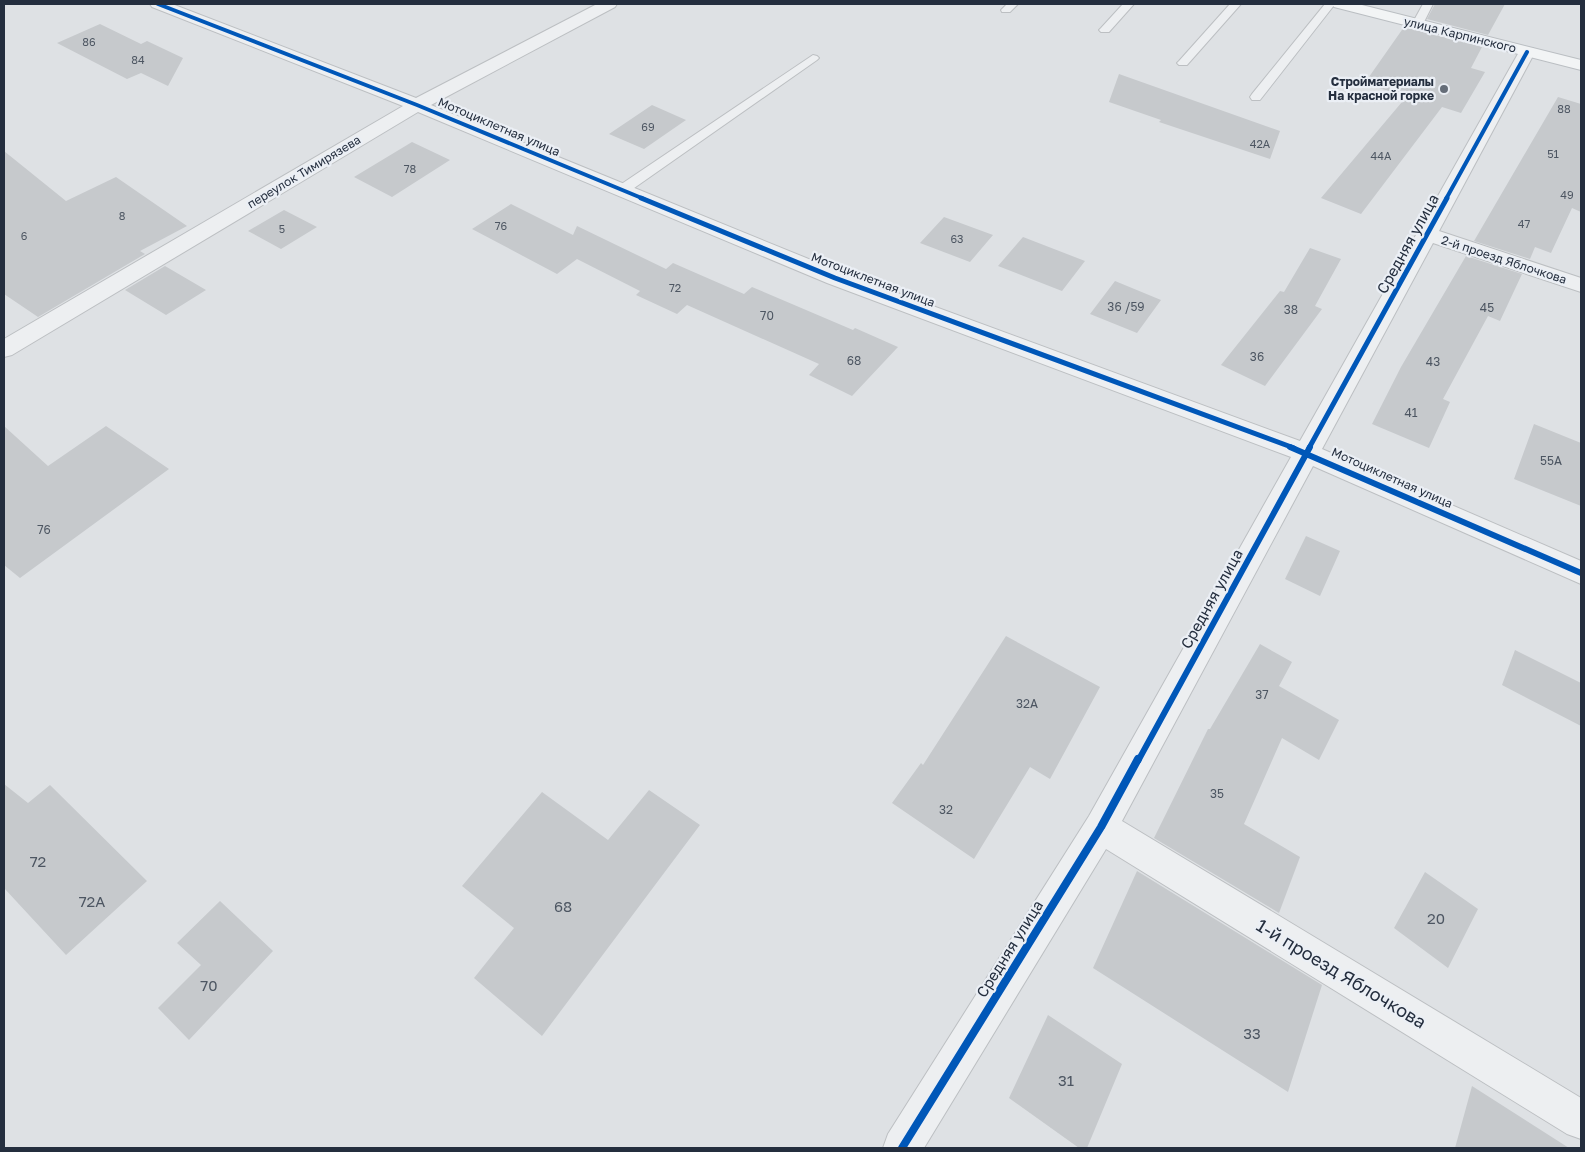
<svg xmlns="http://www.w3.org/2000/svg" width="1585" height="1152" viewBox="0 0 1585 1152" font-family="'Golos Text',sans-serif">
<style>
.building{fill:#c6c9cc}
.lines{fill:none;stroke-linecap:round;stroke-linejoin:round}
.service-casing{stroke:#bcbfc2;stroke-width:2}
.minor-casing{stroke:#bcbfc2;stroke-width:2}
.primary-casing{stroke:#babec2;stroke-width:2}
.service{fill:#edeff1;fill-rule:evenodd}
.minor{fill:#edeff1;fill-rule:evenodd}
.primary{fill:#f2f4f5;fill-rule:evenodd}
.cycleway-far3-casing{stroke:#ebeff5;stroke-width:5.5}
.cycleway-far2-casing{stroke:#ebeff5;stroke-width:8}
.cycleway-far1-casing{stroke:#ebeff5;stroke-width:9}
.cycleway-casing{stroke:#ebeff5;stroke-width:11}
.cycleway-far3{stroke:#0057b8;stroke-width:4}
.cycleway-far2{stroke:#0057b8;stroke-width:5}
.cycleway-far1{stroke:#0057b8;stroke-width:6}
.cycleway{stroke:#0057b8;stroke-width:8}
.poi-dot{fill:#656d78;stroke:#ebeff5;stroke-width:2}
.labels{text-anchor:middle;stroke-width:4.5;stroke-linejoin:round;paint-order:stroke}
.far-number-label{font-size:11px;fill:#4d5662}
.far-street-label{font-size:12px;fill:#242e3e;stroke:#ebeff5}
.far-poi-label{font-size:12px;font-weight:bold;fill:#242e3e;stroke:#ebeff5;text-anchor:end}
.number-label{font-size:12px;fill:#4d5662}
.street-label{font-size:15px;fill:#242e3e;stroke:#ebeff5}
.near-number-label{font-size:15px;fill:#4d5662}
.near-street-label{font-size:18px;fill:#242e3e;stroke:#ebeff5}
</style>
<rect width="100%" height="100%" fill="#dee1e4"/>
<path class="building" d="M1435,4H1505L1488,35L1427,19Z
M100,24L141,44L147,41L183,58L168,86L141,73L127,79L57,43Z
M1404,27L1482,47L1471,68L1485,72L1461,113L1442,107L1361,214L1321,198L1407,96L1364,84Z
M1119,74L1280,131L1270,159L1159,122L1161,120L1109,102Z
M1558,97L1581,104V212L1572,208L1551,253L1535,247L1530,259L1474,241Z
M652,105L686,120L644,149L609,134Z
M412,142L450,160L392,197L354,177Z
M4,151L66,201L116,177L187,226L140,251L145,254L38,317L4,294Z
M511,204L573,235L577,226L666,269L673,263L744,294L752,287L853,330L855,328L898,347L852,396L809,375L819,364L687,305L677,314L636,295L640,291L577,259L557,274L472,229Z
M284,210L317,227L281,249L248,231Z
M944,217L993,235L970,262L920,243Z
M1023,237L1085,261L1062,291L998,266Z
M1310,248L1341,259L1315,306L1322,309L1265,386L1221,365L1280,291L1284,292Z
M1466,256L1522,274L1500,321L1488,316L1443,399L1450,402L1429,448L1372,424L1401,367Z
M165,266L206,290L166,315L125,290Z
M1115,281L1161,300L1137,333L1090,314Z
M1534,424L1581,443V506L1514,479Z
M4,426L48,466L106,426L169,469L20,578L4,565Z
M1306,536L1340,551L1320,596L1285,579Z
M1006,636L1100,687L1050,779L1030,767L974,859L892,803L921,763L923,765Z
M1260,644L1292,662L1279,686L1339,720L1319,760L1282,738L1244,824L1300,857L1279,913L1154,838L1208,729H1210Z
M1515,650L1581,683V726L1502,685Z
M4,784L28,803L50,785L147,881L66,955L4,888Z
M649,790L700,825L542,1036L474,978L514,928L462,886L542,792L608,840Z
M1137,871L1322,985L1288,1092L1093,968Z
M1425,872L1478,909L1448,968L1394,928Z
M220,901L273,951L189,1040L158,1008L201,965L177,943Z
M1048,1015L1122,1064L1087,1148H1079L1009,1098Z
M1472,1086L1569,1148H1455Z"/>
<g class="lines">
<defs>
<path id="service" d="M1007,4H1018L1010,12H1002L1001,10Z
M1123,4H1134L1109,32H1101L1099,30L1101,28Z
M1230,4H1241L1187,65H1179L1177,63L1179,61Z
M1325,4H1335L1260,100H1252L1250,97L1252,94Z
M1423,4H1433L1422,26H1414L1412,24Z
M813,55L817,56L819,58L817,60L627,193H617L615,190L617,187Z"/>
<path id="minor" d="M150,4H172L416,98L597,4H617L615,7L431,105L843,273L1300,441L1519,52L1521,48H1533L1535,52L1439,231L1581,278V292L1433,243L1322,449L1581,561V584L1313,466L1122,821L1581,1098V1139L1567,1134L1106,849L924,1148H883L888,1134L1089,816L1291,457L827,283L418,112L12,355L4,357V339L403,106L152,7Z"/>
<path id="primary" d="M1332,4H1358L1581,60V70L1334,7Z"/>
</defs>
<use href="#service" class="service-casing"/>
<use href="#minor" class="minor-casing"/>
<use href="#primary" class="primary-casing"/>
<use href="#service" class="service"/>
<use href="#minor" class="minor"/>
<use href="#primary" class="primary"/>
<defs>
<path id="cycleway-far3" d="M158,4L417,105L644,199
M1446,199L1527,52"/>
<path id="cycleway-far2" d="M641,198L835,278L1294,448
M1309,448L1447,198"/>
<path id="cycleway-far1" d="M1290,447L1581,573
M1138,761L1310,447"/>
<path id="cycleway" d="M902,1148L1101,827L1138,759"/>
</defs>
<use href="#cycleway-far3" class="cycleway-far3-casing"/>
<use href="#cycleway-far2" class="cycleway-far2-casing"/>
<use href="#cycleway-far1" class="cycleway-far1-casing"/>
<use href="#cycleway" class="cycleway-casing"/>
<use href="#cycleway-far3" class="cycleway-far3"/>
<use href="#cycleway-far2" class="cycleway-far2"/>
<use href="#cycleway-far1" class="cycleway-far1"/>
<use href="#cycleway" class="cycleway"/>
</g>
<circle class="poi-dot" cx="1444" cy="89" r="5"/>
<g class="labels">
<g class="far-number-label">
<text x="89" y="46">86</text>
<text x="138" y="64">84</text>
<text x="1564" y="113">88</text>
<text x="648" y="131">69</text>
<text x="1260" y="148">42А</text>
<text x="1553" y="158">51</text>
<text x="1381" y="160">44А</text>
<text x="410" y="173">78</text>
<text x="1567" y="199">49</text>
<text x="122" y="220">8</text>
<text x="1524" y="228">47</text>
<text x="501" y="230">76</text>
<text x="282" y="233">5</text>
<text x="24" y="240">6</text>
<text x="957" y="243">63</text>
<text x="675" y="292">72</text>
</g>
<g class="far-street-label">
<text transform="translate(1460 35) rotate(14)" y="4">улица Карпинского</text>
<text transform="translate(499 127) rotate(23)" y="4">Мотоциклетная улица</text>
<text transform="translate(304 172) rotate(-31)" y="4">переулок Тимирязева</text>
<text transform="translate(1504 260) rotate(18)" y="4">2-й проезд Яблочкова</text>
<text transform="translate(873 280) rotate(21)" y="4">Мотоциклетная улица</text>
<text transform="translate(1392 478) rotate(24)" y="4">Мотоциклетная улица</text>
</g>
<g class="far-poi-label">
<text x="1434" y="86">Стройматериалы<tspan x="1434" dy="14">На красной горке</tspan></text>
</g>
<g class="number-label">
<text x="1126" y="311">36 /59</text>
<text x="1487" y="312">45</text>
<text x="1291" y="314">38</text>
<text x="767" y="320">70</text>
<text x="1257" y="361">36</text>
<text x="854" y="365">68</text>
<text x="1433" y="366">43</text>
<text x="1411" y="417">41</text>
<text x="1551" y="465">55А</text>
<text x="44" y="534">76</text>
<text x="1262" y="699">37</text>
<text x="1027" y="708">32А</text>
<text x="1217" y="798">35</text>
<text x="946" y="814">32</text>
</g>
<g class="street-label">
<text transform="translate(1408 244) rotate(-61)" y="5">Средняя улица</text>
<text transform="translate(1212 599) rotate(-61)" y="5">Средняя улица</text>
<text transform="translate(1010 949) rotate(-58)" y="5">Средняя улица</text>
</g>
<g class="near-number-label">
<text x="38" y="867">72</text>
<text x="92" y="907">72А</text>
<text x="563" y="912">68</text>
<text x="1436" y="924">20</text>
<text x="209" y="991">70</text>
<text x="1252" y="1039">33</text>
<text x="1066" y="1086">31</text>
</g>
<g class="near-street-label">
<text transform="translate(1341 974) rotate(31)" y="6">1-й проезд Яблочкова</text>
</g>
</g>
<rect width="1585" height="1152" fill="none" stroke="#242e3e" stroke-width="10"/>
</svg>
